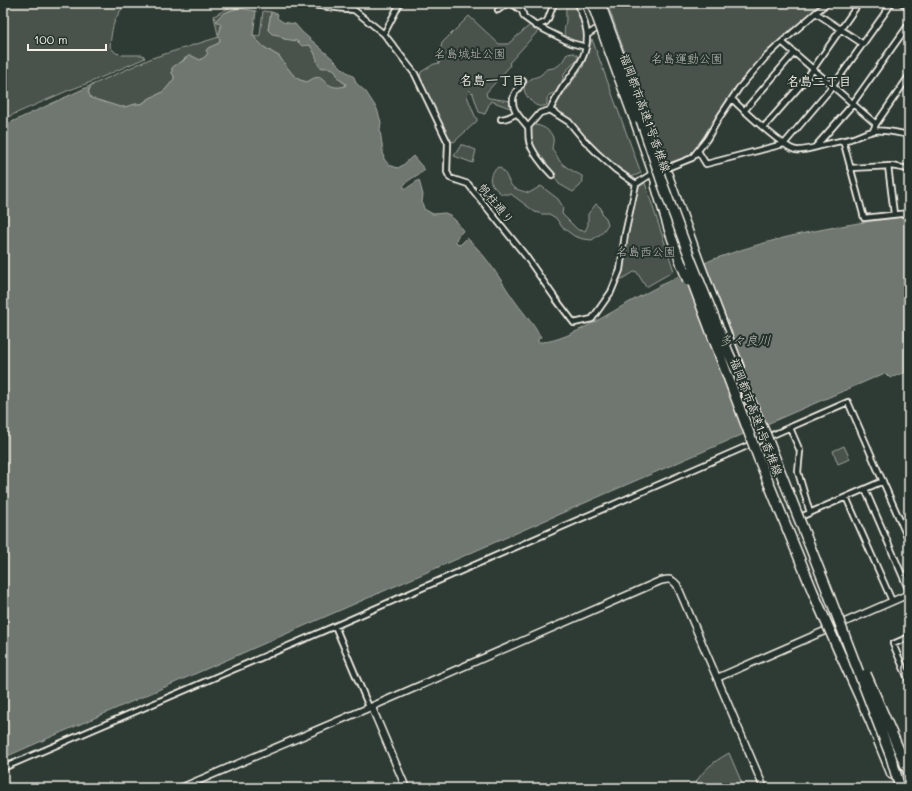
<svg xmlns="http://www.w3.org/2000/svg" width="912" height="791" viewBox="0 0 912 791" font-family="Mali,'Klee One',sans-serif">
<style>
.green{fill:#48524c;stroke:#9ea29a}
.water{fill:#6f7770;stroke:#a4a8a0}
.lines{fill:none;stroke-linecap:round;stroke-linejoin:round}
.minor-casing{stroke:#f4f1e8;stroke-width:8}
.tertiary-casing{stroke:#f4f1e8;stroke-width:9}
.motorway-casing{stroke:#f4f1e8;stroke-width:12}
.minor{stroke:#26332d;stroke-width:4.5}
.tertiary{stroke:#26332d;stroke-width:6}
.motorway{stroke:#26332d;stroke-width:9}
.motorway-bridge-casing{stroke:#f4f1e8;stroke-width:12;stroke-linecap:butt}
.motorway-bridge{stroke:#26332d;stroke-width:9}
.labels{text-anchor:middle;stroke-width:4;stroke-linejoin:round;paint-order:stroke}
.park-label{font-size:12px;fill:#b8b9b1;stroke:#26332d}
.street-label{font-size:12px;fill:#f4f1e8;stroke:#26332d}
.neighbourhood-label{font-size:13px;font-weight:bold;fill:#f4f1e8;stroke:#26332d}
.water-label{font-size:13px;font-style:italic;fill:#b8bab2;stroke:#26332d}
</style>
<rect width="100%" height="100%" fill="#2e3b34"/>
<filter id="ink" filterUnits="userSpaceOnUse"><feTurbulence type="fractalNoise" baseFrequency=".025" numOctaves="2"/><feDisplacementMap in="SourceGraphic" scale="8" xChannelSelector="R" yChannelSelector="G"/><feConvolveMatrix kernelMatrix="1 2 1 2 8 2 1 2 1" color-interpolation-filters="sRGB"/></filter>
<g filter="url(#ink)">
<path class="green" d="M3,3H126C124,6 121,10 119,13C112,23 111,36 110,47L116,53L122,55H143L145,58L91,82L67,91L3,119Z
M568,3H574L579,14L585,37L582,42C575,42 570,39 565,36C563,29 566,26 566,19C566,13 565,8 568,3Z
M607,3H823L779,40L750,70L726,101L695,150L687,157L665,164Z
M230,7L239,8L228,11L219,23L221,25C221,29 220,31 218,35L214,16Z
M263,11L271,12L268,30L272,33L278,35L284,39L294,40L311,46L322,68C326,67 333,68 336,71C338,74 337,78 340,80C342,82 344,83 346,84L345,86C340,88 333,88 328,85C327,84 324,81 323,80C318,76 313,79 307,82L300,80L294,76L286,66L279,56L275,54L264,47L252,35L259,36L260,35Z
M469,16L499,44H508L530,25L539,30L509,63L510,64L509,67L486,93L487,97L489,98L510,101L511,106L510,108L491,101L490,102L485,114H484L479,112L473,94V92L472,93L469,90L467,96L475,116L477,119V121L454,142L451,141L434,109L420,77L421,72L434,64L440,63L438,61L442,43Z
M219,37L220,40L219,43L208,48L206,51L208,53L205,57L200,60L194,57L185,58L180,63L174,66L172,68V73L174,76V79L166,89L161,93L150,98L141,104H136L125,107H120L91,98C87,91 89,89 94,84L152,58Z
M592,39L641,173L629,178L617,170L586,140L572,121L552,109L583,67Z
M574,53L579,57L574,63L565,72L561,85L556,92L549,95L547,99V105C542,107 537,107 533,103C525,95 519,87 531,79C534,77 539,77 542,74C544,72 545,70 547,69C559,68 561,64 567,54Z
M534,125C541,125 551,130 553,138C554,141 552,146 552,149C556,153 556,155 559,160C564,167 575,172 582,176L583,181L580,186L573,192L559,184L547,166L532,155L527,148L525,139L531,128Z
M461,145H463L476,150L473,163L454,156Z
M498,167C505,169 507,179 511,185C515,190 523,191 529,193L541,186L558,199L563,207L562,214L578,230L585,231L588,225V214L596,204L601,208L602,214L606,218L608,224L602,233L592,240L583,239L574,236L562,227L556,218L549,214H542L535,212L511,194H502C490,185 485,178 498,167Z
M645,183L674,271L646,287L636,271L620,280L635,197L639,187Z
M844,446L850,459L838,464L833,451Z
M729,753L744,788H693C701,771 713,762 729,753Z"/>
<path class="water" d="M239,8L256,11L253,36L264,47L275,54L279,56L286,66L294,76L300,80L307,82L314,78L319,77C328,84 333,90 345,86L346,84L338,78C337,76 337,74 336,72C333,65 323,70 319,66C317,63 317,59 316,57C315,53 312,49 310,45L302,46L297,41L284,39L278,35L272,34L268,30L271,12L278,14L277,18L283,22L295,24L302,32L333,59L344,70L354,77L356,83L366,92L377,109L381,122L380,130L384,159L389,165L398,168L403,165L413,156L425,170C419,175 406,180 403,187L404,188H407L419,180L423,195L422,202L424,209L433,214L445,213L450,215L458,223L463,231L457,237L456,242L459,245L461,244L467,238C486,255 498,276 512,297C521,310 532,322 541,337L538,339V342C562,344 606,315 628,303C651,290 674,278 698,267C705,263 712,259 720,257C781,235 845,224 909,216V371L890,378L885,373L628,484L3,758V126L94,84L89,89L88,92L91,98L120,107H125L136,104H142L150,98L161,93L166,89L174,79V76L172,73V68L174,66L183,61L188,56H192L200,60L205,57L208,53L206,51L208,48L219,43L220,40L218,35C220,31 221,29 221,25L216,21C221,12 230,11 239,8Z"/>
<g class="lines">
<defs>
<path id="minor" d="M295,3L354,10L384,34L415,74L448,143L447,172L450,178L468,184L525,255L555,298L574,323L592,319L611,292L620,270L625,234L636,184L653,173
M511,3L522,11L524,17L535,25L571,43L586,47
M578,3C581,13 587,26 587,36C587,59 575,70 562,88C558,95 554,102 550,110L569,122L584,140L598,154L616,170L636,184
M346,10V3
M498,10L508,3
M816,13L863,44
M536,26L546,22L548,19L554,3
M384,34L400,3
M587,35L601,26
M782,42L876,124
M523,81C521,86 516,90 514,95C509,108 521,118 528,127C529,131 528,135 529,140C530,150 545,168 552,175
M732,99C741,108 785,149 796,150C804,151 812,148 820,146C830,143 840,141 850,139C857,137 865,133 873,131C883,129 898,133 909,135
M853,103L909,24
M744,111L794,53
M501,119C507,119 512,116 517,113
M528,127L540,113L550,110
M764,127L806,79L859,3
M873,131L876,124L909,76
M843,140L864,218L909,213
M816,146L853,104
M698,151L706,164L784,144L833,86L892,3
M888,166L894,214
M850,168L891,166L909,169
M662,170L692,158L707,139L719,118L739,88L765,58L782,42L827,3
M790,428L800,451L798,472L810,513
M865,489L909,591
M846,497L892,601
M798,518L883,481
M335,626L369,707
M909,637L893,644L909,681
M3,768L335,626L848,402L909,541"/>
<path id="tertiary" d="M903,3L909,7
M635,89L668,178
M632,116L657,188
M671,221L682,247
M717,678L764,788
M181,788L373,706
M406,788L373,710V706L660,581C669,579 671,578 677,585L717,678L909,594"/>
<path id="motorway" d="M667,174L698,260L739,367
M656,185L670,232L682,265
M841,656L856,670L858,673
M843,660L871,722L892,774
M894,755L908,788"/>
</defs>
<use href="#minor" class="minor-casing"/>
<use href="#tertiary" class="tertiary-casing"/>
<use href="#motorway" class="motorway-casing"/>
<use href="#minor" class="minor"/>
<use href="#tertiary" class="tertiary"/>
<use href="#motorway" class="motorway"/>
<defs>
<path id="motorway-bridge" d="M592,3L634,118
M600,3L620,58L663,185L692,263L728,352L765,433L826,587L891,757L900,788
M682,265L688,281
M689,273L758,457L813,592L841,656
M866,674L909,773"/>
</defs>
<use href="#motorway-bridge" class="motorway-bridge-casing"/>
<use href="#motorway-bridge" class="motorway-bridge"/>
</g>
</g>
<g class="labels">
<g class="park-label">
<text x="470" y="58">名島城址公園</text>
<text x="687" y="63">名島運動公園</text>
<text x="646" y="256">名島西公園</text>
</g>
<g class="street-label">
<text transform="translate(645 113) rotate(70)" y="4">福岡都市高速1号香椎線</text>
<text transform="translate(496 204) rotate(51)" y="4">帆柱通り</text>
<text transform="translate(756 417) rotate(69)" y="4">福岡都市高速1号香椎線</text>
</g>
<g class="neighbourhood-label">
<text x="492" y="85">名島一丁目</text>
<text x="819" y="86">名島二丁目</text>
</g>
<g class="water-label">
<text x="745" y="345">多々良川</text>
</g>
</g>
<rect width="912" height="791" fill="none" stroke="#26332d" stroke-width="16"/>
<rect x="8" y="8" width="896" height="775" fill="none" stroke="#f4f1e8" stroke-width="1.5" filter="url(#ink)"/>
<path d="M28 44v6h78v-6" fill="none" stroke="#f4f1e8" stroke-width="2"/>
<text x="34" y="44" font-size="12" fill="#f4f1e8" stroke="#26332d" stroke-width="3" paint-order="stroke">100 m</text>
</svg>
